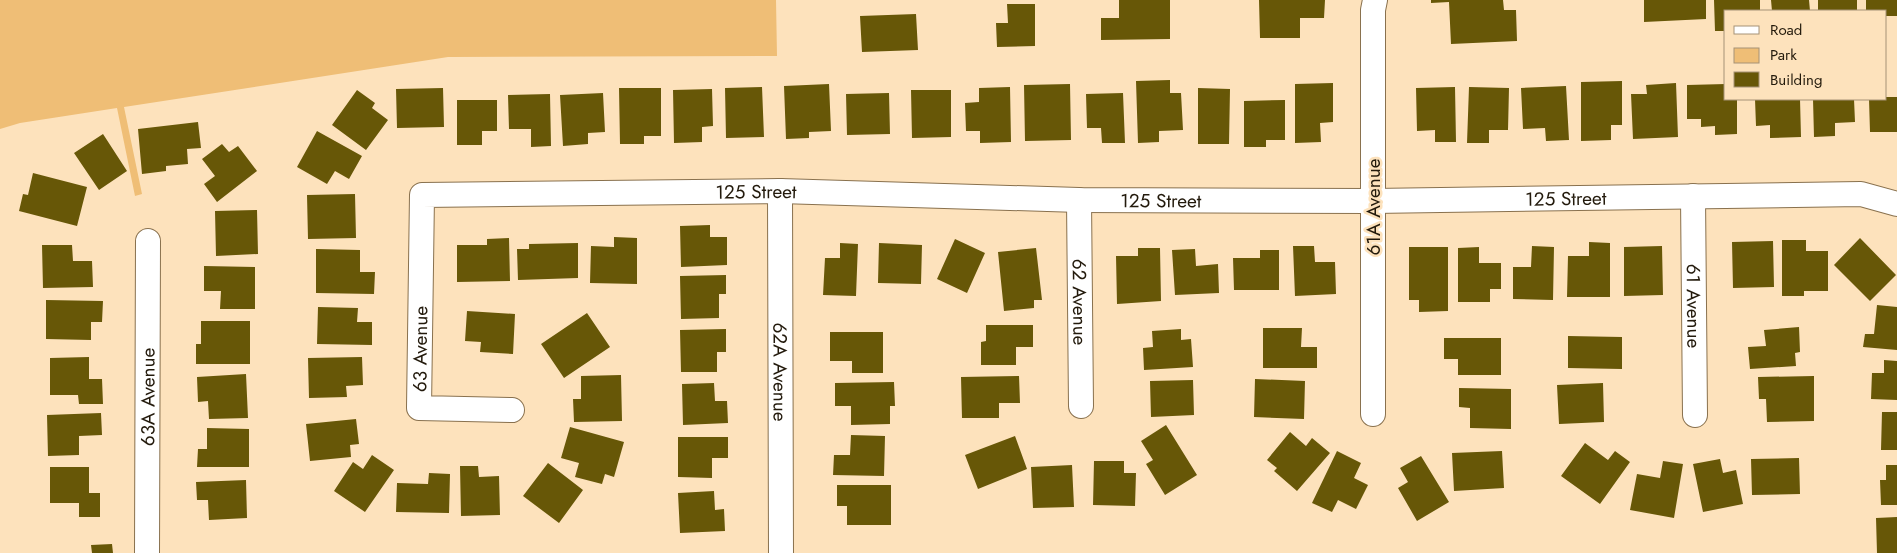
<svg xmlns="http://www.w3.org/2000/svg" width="1897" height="553" viewBox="0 0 1897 553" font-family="Jost,sans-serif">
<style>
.green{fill:#efbe76}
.building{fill:#675707}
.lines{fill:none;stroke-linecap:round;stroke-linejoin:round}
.minor-casing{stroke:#89714e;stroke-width:26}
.minor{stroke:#fff;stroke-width:24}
.labels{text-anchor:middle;stroke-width:5;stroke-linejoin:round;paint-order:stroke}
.street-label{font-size:19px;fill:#231a0c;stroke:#fde2bc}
</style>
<rect width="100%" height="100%" fill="#fde2bc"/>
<path class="green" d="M0,0H776L777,56L448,57L124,107L142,194L135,196L117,108L20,123L0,129Z"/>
<path class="building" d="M1119,0H1170V39L1101,40V18H1119Z
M1259,0H1325L1324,18H1300V38H1260Z
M1431,0H1503L1504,10H1516L1517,41L1451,44L1449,2L1431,3Z
M1644,0H1706V19L1644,22Z
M1714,0H1760V11H1726V31H1715Z
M1771,0H1809L1810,11H1772Z
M1818,0H1857V11H1818Z
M1866,0H1897V16H1886V11H1866Z
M1007,4H1035V46L997,47L996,23H1008Z
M916,14L918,50L862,52L860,16Z
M1170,80V93H1181L1183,130L1159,131V142L1138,143L1136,81Z
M1622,81V125H1611V140L1581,141V82Z
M1333,83V122L1320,123L1321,142L1295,143V84Z
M1676,83L1678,137L1633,139L1631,94H1647L1646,85Z
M829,84L831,131L809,132V138L786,139L784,86Z
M1070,84L1071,140L1025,141L1024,85Z
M1726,84V99H1737V134L1715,135V126L1701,127V119H1687V85Z
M1566,86L1569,140L1546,141L1545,128L1523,129L1521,88Z
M762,87L764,137L726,138L725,88Z
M1010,87L1011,142L980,143V131H966L965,103L979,102V88Z
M1455,87L1456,142H1435V130L1417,131L1416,88Z
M1469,87L1509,88L1508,130H1489V143H1467Z
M443,88L444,127L397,128L396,89Z
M619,88H661V136H644V144H620Z
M1198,88L1230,89L1229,144H1198Z
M712,89L713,126L702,127V142L674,143L673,90Z
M357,90L375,103L372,108L388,120L366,150L332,125Z
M911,90H951V137L912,138Z
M603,93L605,132L588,133V144L563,146L560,95Z
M889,93L890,134L847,135L846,94Z
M1123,93L1125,143H1102L1101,128H1087L1086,94Z
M550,94L551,146L531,147V129H509L508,95Z
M1886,97H1897V132H1870L1869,99Z
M1755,99H1800L1801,137L1770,138V125L1756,126Z
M1813,99H1854L1855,122L1835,123V136L1814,137Z
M457,100H497V131H482V145H457Z
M1285,100V140H1266V147H1244V101Z
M198,122L201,148L187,149L188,164L166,166V171L142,174L138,129Z
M317,131L362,156L349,179L335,171L327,184L297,167Z
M103,134L127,171L99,190L74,153Z
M222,144L229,152L238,146L257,171L217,202L204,184L215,176L202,159Z
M33,173L87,187L77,226L19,211L23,194L28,195Z
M355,194L356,238L308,239L307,195Z
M257,210L258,254L216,256L215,211Z
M710,225V237H727V265L681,267L680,226Z
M614,237L637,238V284L590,283L591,246L614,247Z
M509,238L510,281L457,282V245H487V239Z
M1860,238L1896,275L1870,301L1834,265Z
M955,239L985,253L967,293L937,279Z
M1782,240H1806V251H1828V291H1804V296H1782Z
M1773,241L1774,287L1733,288L1732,242Z
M1589,242L1610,243V297H1567L1568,256H1589Z
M578,243V278L518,280L517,249H529V244Z
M840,243L858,244L856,296L823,295L825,258H840Z
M879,243L922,245L921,284L878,283Z
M42,245H72L73,261H92L93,287L43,288Z
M1293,246H1314L1315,262H1335L1336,294L1295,296Z
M1532,246L1554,247L1553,300L1513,299V267H1531Z
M1662,246L1663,295L1624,296V247Z
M1409,247H1448V311L1419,312V300H1409Z
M1479,247V263H1501V289H1490V302H1458V248Z
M1036,248L1042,300H1034V308L1004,311L998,252Z
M1138,248H1160L1161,301L1117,304L1116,256H1138Z
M316,249L360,250V272H375L374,294L316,293Z
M1195,249L1196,266L1218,264L1219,293L1175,295L1172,250Z
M1260,250H1279V290H1234L1233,258H1260Z
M204,266L255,267V309H220L221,291H204Z
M726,275V294H719V318L681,319L680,276Z
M46,300L103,301L102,322H91V340L46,339Z
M1877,305L1897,307V350L1863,347L1865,334H1874Z
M318,307L358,308L357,322H372V345L317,344Z
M467,311L515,314L513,354L480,352L481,342L465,341Z
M587,313L610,347L564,378L541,344Z
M201,321H250V364H196V344H201Z
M986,325H1033V347H1016V365H981V342L986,341Z
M1799,327L1800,352L1795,353L1796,366L1750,369L1748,347L1766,346L1764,330Z
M1263,328H1302L1301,347H1317V368H1263Z
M726,329V352H717V372H681L680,330Z
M1181,329V340L1191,339L1193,367L1144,370L1143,348L1153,347L1152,331Z
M830,332H883V373H852V361H830Z
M1568,336L1622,337V369L1568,368Z
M1444,338H1501V375H1458V359H1444Z
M89,357V379H102L103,404H79L78,395H50V358Z
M362,357L363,385L346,386L347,397L309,398L308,358Z
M1884,360L1897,361V400L1871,399L1872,373H1884Z
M246,374L248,418L209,419L208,401L198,402L197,377Z
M621,375L622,421L574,422L573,399H581V376Z
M1019,376L1020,403H999V418H962L961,377Z
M1814,376V421L1767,422L1766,399H1759L1758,377Z
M1255,379L1305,381L1304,419L1254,417Z
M1193,380L1194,415L1151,417L1150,381Z
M894,382L895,406H890V424L851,425V406H835V383Z
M714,383L715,401H727L728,423L683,425L682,384Z
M1603,383L1604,422L1559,424L1557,385Z
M1459,388L1511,389V429L1470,428V408L1459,407Z
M1882,412H1897V450H1881Z
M101,413L102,435L79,436V455L48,456L47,415Z
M356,419L359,444L350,445L351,457L310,461L306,424Z
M1166,425L1197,475L1165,495L1146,464L1153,460L1141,441Z
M570,427L624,442L614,477L605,474L602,484L575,477L579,463L561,458Z
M207,428L249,429V467H197L198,449H207Z
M1290,432L1306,446L1312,438L1330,453L1297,491L1274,471L1277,468L1267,460Z
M851,435L885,436L884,476L833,475L834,455H850Z
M1015,436L1027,469L978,489L965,455Z
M678,437H728V458H712V478L678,477Z
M1585,443L1608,460L1615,451L1630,462L1600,504L1561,476Z
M1337,451L1361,463L1354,478L1368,485L1356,509L1338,500L1332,512L1312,503Z
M1502,451L1504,488L1454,491L1452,453Z
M372,455L394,470L365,512L334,491L353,462L363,469Z
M1421,456L1449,502L1417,521L1398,488L1408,482L1400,468Z
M1799,458L1800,494L1752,495L1751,459Z
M1720,459L1723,473L1736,470L1743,504L1703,512L1693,464Z
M1094,461H1124V473H1136L1135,506L1093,505Z
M1663,461L1683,464L1674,518L1630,510L1637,474L1660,478Z
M548,463L583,490L559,523L523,496Z
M1072,465L1074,507L1033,508L1031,467Z
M1886,465H1897V505H1881L1880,480H1886Z
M460,466H478L479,477L499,476L500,515L461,516Z
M50,467H89V493H100V517H79V503H50Z
M429,473L450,474L449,513L396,512L397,483L428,484Z
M246,480L247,518L209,520L208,500H197L196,482Z
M837,485H891V525H847V506H837Z
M714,491L715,510L724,509L725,531L680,533L678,493Z
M1897,517V553H1877L1876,518Z
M112,544L113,553H92L91,545Z"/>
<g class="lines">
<defs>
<g id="minor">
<path id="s1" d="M780,191L781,553"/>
<path id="s2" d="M1693,196L1695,415"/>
<path id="s3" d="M1079,200L1081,406"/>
<path id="s4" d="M512,410L419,408L422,195L780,191L1079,200L1373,201L1861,194L1897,204"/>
<path d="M1373,414V10L1375,0"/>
<path id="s5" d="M147,553L148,241"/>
</g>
</defs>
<use href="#minor" class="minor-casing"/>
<use href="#minor" class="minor"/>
</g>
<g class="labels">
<g class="street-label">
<text dy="7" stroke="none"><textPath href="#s4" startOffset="640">125 Street</textPath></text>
<text dy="7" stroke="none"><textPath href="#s4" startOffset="1450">125 Street</textPath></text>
<text dy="7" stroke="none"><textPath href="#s4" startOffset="1045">125 Street</textPath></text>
<text transform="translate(1373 207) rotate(-90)" y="7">61A Avenue</text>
<text dy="7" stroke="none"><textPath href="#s3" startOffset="102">62 Avenue</textPath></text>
<text dy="7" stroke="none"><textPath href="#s2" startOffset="110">61 Avenue</textPath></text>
<text dy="7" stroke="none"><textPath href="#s4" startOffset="152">63 Avenue</textPath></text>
<text dy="7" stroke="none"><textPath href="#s1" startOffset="181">62A Avenue</textPath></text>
<text dy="7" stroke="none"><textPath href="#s5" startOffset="156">63A Avenue</textPath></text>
</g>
</g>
<rect x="1724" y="10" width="162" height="90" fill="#fde2bc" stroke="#a69276"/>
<rect x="1734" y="26" width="25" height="8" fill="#ffffff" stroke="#a69276"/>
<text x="1770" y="35" font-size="15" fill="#231a0c">Road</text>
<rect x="1734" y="48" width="25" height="15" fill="#efbe76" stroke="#a69276"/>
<text x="1770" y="60" font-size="15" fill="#231a0c">Park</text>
<rect x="1734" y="72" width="25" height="15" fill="#675707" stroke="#a69276"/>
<text x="1770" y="85" font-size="15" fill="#231a0c">Building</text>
</svg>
